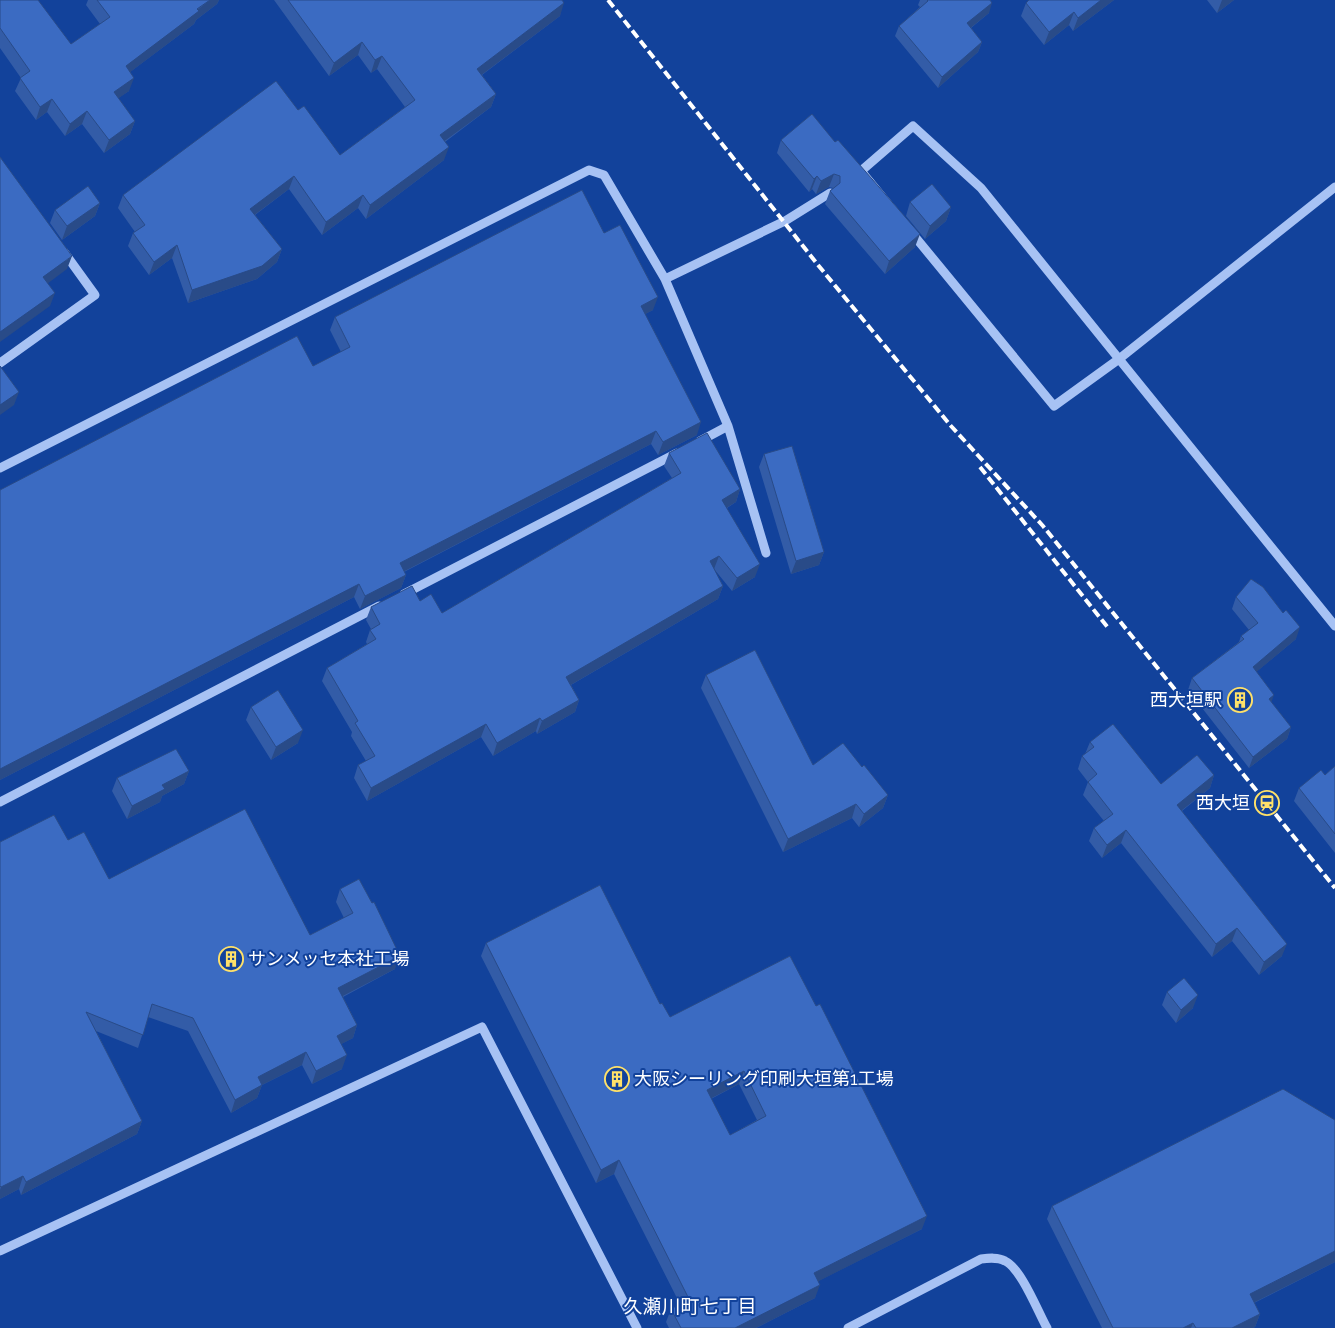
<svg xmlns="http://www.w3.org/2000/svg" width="1335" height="1328" viewBox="0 0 1335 1328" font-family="Raleway,'Noto Sans JP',sans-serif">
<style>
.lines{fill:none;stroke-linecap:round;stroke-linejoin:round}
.minor{stroke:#a7c2f4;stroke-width:9}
.rail{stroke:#fff;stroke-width:4;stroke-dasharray:9 4;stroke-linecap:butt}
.wall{fill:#335ca7;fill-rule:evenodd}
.shaded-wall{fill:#294b88}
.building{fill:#3b6bc2;stroke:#294b88;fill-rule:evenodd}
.labels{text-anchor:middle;stroke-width:4;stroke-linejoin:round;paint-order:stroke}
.poi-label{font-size:18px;fill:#fff;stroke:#12429b;text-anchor:end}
.neighbourhood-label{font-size:19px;fill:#fff;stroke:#12429b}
</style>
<rect width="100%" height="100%" fill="#12429b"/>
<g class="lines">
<path class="minor" d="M913,126L981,188L1119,359L1054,406L861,171Z
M1335,187L1119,359L1335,626
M0,363L95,295L64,252
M700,441L728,426
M0,468L589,170L604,175L665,279
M766,553L728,426L665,279L785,221L830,193
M404,594L677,453
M0,802L379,606
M0,1251L482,1027L637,1328
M848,1328L981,1259C989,1258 998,1257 1005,1261C1021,1268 1038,1312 1047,1328"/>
<path class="rail" d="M608,0L818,265L951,426L1043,526L1335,888
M980,467L1109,629"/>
</g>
<path class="wall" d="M0,0L71,44L100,24L86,5L88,0H219L217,4L196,20L194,24L130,72L129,91L118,98L135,121L130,134L104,153L82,124L65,136L47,112L36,120L15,91L21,78L0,48Z
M274,0H562L560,16L482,75L496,94L491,107L445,142L444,160L366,219L358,208L322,235L289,189L255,215L282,249L277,262L257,279L188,303L172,258L149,275L128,246L133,233L135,232L118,208L123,195L298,110L340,155L405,107L377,69L371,73L358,55L329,76Z
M920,0H990L989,13L971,28L982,42L978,52L938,88L895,36L899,26L920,7L918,5Z
M1029,0H1114L1073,31L1069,25L1044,45L1021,16L1026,3Z
M1207,0H1234L1217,13Z
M812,114L915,247L885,274L825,204L830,191L833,188L829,187L816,194L812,189L809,192L777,153L781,140Z
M910,202L951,207L946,221L925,239L906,216Z
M100,203L95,216L62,240L50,223L55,210Z
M604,233L653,310L645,314L697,435L658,455L651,444L404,572L406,575L401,588L360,609L354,597L0,780V490L313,366L341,352L330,330L335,317Z
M669,453L740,489L736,502L727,508L755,577L732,591L714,569L723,586L718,599L571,685L579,700L575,712L537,734L536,731L493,756L481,737L367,801L354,778L358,765L366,761L351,736L352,732L322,681L327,668L367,644L366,642L370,630L371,629L366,620L371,607L420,601L442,613L672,478L664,466Z
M764,454L824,552L819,565L791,574L759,467Z
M1236,597L1296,639L1256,672L1271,702L1291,727L1287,739L1249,768L1188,690L1192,678L1239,642L1241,636L1249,630L1232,609Z
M706,675L813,765L862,767L888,795L883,808L859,827L852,818L783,852L701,688Z
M251,707L298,743L271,760L246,720Z
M1090,742L1161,784L1214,775L1210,788L1182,811L1282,956L1259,975L1232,941L1212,957L1121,843L1102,858L1089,841L1094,828L1104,821L1083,795L1088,782L1078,769L1082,756L1085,754Z
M1335,766V853L1294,801L1299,788L1325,775Z
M189,771L184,784L162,796L160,802L127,819L112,791L117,778Z
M68,840L109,879L310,935L344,918L336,902L340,889L395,969L343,997L357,1025L353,1038L341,1044L342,1069L312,1084L302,1065L262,1085L257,1098L231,1113L188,1031L148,1017L138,1048L96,1031L142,1121L137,1134L21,1195L19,1189L0,1199V842Z
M486,943L660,1004L670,1017L790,956L922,1229L818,1281L815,1298L756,1328H669L666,1322L671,1309L680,1304L614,1174L596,1183L481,956ZM739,1084L757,1120L730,1135L711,1099Z
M1167,992L1193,1008L1176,1023L1162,1005Z
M1335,1120V1262L1254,1303L1260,1314L1255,1327L1253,1328H1102L1047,1219L1052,1206Z"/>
<path class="shaded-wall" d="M210,0H219L217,4L196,20L194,24L121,79L126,66Z
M1101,0H1114L1073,31L1078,18Z
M1222,0H1234L1217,13Z
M564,3L560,16L472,82L477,69Z
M992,3L989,13L963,34L967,23Z
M1074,12L1069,25L1044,45L1049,32Z
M362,42L358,55L329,76L334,63Z
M982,42L978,52L938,88L942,77Z
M382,56L377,69L371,73L375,60Z
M134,78L129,91L109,105L114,92Z
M496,94L491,107L435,148L440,135Z
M52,99L47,112L36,120L40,107Z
M87,111L82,124L65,136L70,124Z
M135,121L130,134L104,153L109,140Z
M449,147L444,160L366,219L370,205Z
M834,174L829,187L816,194L821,181Z
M294,176L289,189L245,222L250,209Z
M817,176L812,189L809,192L814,179Z
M363,195L358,208L322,235L326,222Z
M100,203L95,216L62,240L67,226Z
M951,207L946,221L925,239L930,226Z
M920,234L915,247L885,274L889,261Z
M177,245L172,258L149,275L154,262Z
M282,249L277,262L257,279L188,303L192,290Z
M72,256L67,269L39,290L43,277Z
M55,293L50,306L0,342V332Z
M658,297L653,310L636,319L641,306Z
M19,392L14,405L0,415V405Z
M701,422L697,435L658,455L663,442Z
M656,431L651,444L395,576L400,563Z
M740,489L736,502L718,513L722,500Z
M824,552L819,565L791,574L796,561Z
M719,556L714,569L706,574L710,561Z
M760,564L755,577L732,591L737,578Z
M406,575L401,588L360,609L365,596Z
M359,584L354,597L0,780V769Z
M723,586L718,599L562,690L566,677Z
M1300,627L1296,639L1248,679L1253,667Z
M1274,695L1270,706L1269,699Z
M579,700L575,712L537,734L542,721Z
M540,718L536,731L493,756L497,743Z
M486,724L481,737L367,801L371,788Z
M1291,727L1287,739L1249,768L1253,757Z
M303,730L298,743L271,760L276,747Z
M189,771L184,784L162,796L160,802L127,819L132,806L162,785Z
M1214,775L1210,788L1172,818L1177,805Z
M888,795L883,808L859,827L864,814Z
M856,804L852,818L783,852L788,839Z
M1126,830L1121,843L1102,858L1107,845Z
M1237,928L1232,941L1212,957L1216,944Z
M1287,944L1282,956L1259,975L1264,962Z
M400,956L395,969L333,1001L338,988Z
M1198,995L1193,1008L1176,1023L1181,1010Z
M357,1025L353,1038L332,1049L337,1036Z
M306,1052L302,1065L262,1085L257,1098L231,1113L235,1100L258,1077Z
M347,1055L342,1069L312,1084L316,1071Z
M744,1071L739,1084L702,1103L707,1090Z
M142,1121L137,1134L21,1195L26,1182Z
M619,1160L614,1174L596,1183L601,1170Z
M23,1176L19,1189L0,1199V1190L1,1187Z
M927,1216L922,1229L809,1286L814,1273Z
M1335,1251V1262L1245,1307L1250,1294Z
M820,1285L815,1298L756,1328H735Z
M1260,1314L1255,1327L1253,1328H1232Z
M1193,1323L1191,1328H1183Z"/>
<path class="building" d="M0,0H38L71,44L110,17L97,0H210L197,9L199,11L126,66L134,78L114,92L135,121L109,140L87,111L70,124L52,99L40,107L20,78L30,71L0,28Z
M288,0H562L564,3L477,69L496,94L440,135L449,147L370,205L363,195L326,222L294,176L250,209L282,249L262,266L192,290L177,245L154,262L133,233L145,225L123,195L276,81L298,110L304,106L340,155L415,100L382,56L375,60L362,42L334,63Z
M927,0H990L992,3L967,23L982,42L942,77L899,26L928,1Z
M1029,0H1101L1078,18L1074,12L1049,32L1026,3Z
M812,114L835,142L838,140L920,234L889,261L830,191L840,183V176L834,174L821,181L817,176L814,179L781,140Z
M0,157L72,256L43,277L55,293L0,332Z
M932,184L951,207L930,226L910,202Z
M88,186L100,203L67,226L55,210Z
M582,190L604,233L620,225L640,263L658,297L641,306L701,422L663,442L656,431L400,563L406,575L365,596L359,584L0,769V490L297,336L313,366L350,347L335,317Z
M0,366L19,392L0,405Z
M707,433L740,489L722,500L760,564L737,578L719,556L710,561L723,586L566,677L579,700L542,721L540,718L497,743L486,724L371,788L358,765L375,756L355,723L358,721L327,668L376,639L370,630L380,624L371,607L412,586L420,601L431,594L442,613L681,473L669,453Z
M792,446L824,552L796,561L764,454Z
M1251,579L1263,587L1283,613L1286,610L1300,627L1253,667L1274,695L1269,699L1291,727L1253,757L1192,678L1244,639L1241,636L1258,623L1236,597Z
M755,650L813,765L843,743L862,767L864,765L888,795L864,814L856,804L788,839L706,675Z
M278,690L303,730L276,747L251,707Z
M1113,724L1161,784L1197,755L1214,775L1177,805L1287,944L1264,962L1237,928L1216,944L1126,830L1107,845L1094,828L1113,814L1088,782L1097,774L1082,756L1094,747L1090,742Z
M176,749L189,771L162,785L165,789L132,806L117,778Z
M1335,766V834L1299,788L1321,770L1325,775Z
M245,809L310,935L353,913L340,889L359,879L372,903L374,902L400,956L338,988L357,1025L337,1036L347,1055L316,1071L306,1052L258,1077L262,1085L235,1100L193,1018L152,1004L143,1035L86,1012L142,1121L26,1182L23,1176L1,1187L0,1186V842L54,815L68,840L84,832L109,879Z
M600,885L660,1004L662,1003L670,1017L790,956L816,1006L820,1004L927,1216L814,1273L820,1285L735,1328H681L671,1309L689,1299L619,1160L601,1170L486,943ZM744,1071L766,1116L730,1135L707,1090Z
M1184,978L1198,995L1181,1010L1167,992Z
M1283,1089L1335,1120V1251L1250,1294L1260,1314L1232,1328H1196L1193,1323L1183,1328H1113L1052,1206Z"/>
<defs>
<symbol id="building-ring" viewBox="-11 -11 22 22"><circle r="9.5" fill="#12429b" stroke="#ffe169" stroke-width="1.5"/><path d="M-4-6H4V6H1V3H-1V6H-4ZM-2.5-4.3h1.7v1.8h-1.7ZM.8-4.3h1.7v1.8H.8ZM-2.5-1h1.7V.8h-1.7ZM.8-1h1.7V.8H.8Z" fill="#ffe169"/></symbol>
<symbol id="station-ring" viewBox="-11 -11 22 22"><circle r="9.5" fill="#12429b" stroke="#ffe169" stroke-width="1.5"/><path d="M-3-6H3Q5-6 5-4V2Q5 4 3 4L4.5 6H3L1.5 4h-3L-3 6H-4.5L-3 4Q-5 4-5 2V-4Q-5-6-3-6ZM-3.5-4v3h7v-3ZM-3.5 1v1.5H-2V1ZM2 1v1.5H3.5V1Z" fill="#ffe169"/></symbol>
</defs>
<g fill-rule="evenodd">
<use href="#building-ring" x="1226" y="686" width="28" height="28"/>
<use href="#station-ring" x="1253" y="789" width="28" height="28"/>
<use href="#building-ring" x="217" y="945" width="28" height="28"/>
<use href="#building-ring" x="603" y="1065" width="28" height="28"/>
</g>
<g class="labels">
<g class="poi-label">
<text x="1222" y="706">西大垣駅</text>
<text x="1250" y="809">西大垣</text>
<text x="248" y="965" text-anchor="start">サンメッセ本社工場</text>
<text x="634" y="1085" text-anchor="start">大阪シーリング印刷大垣第1工場</text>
</g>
<g class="neighbourhood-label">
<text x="690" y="1313">久瀬川町七丁目</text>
</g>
</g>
</svg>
